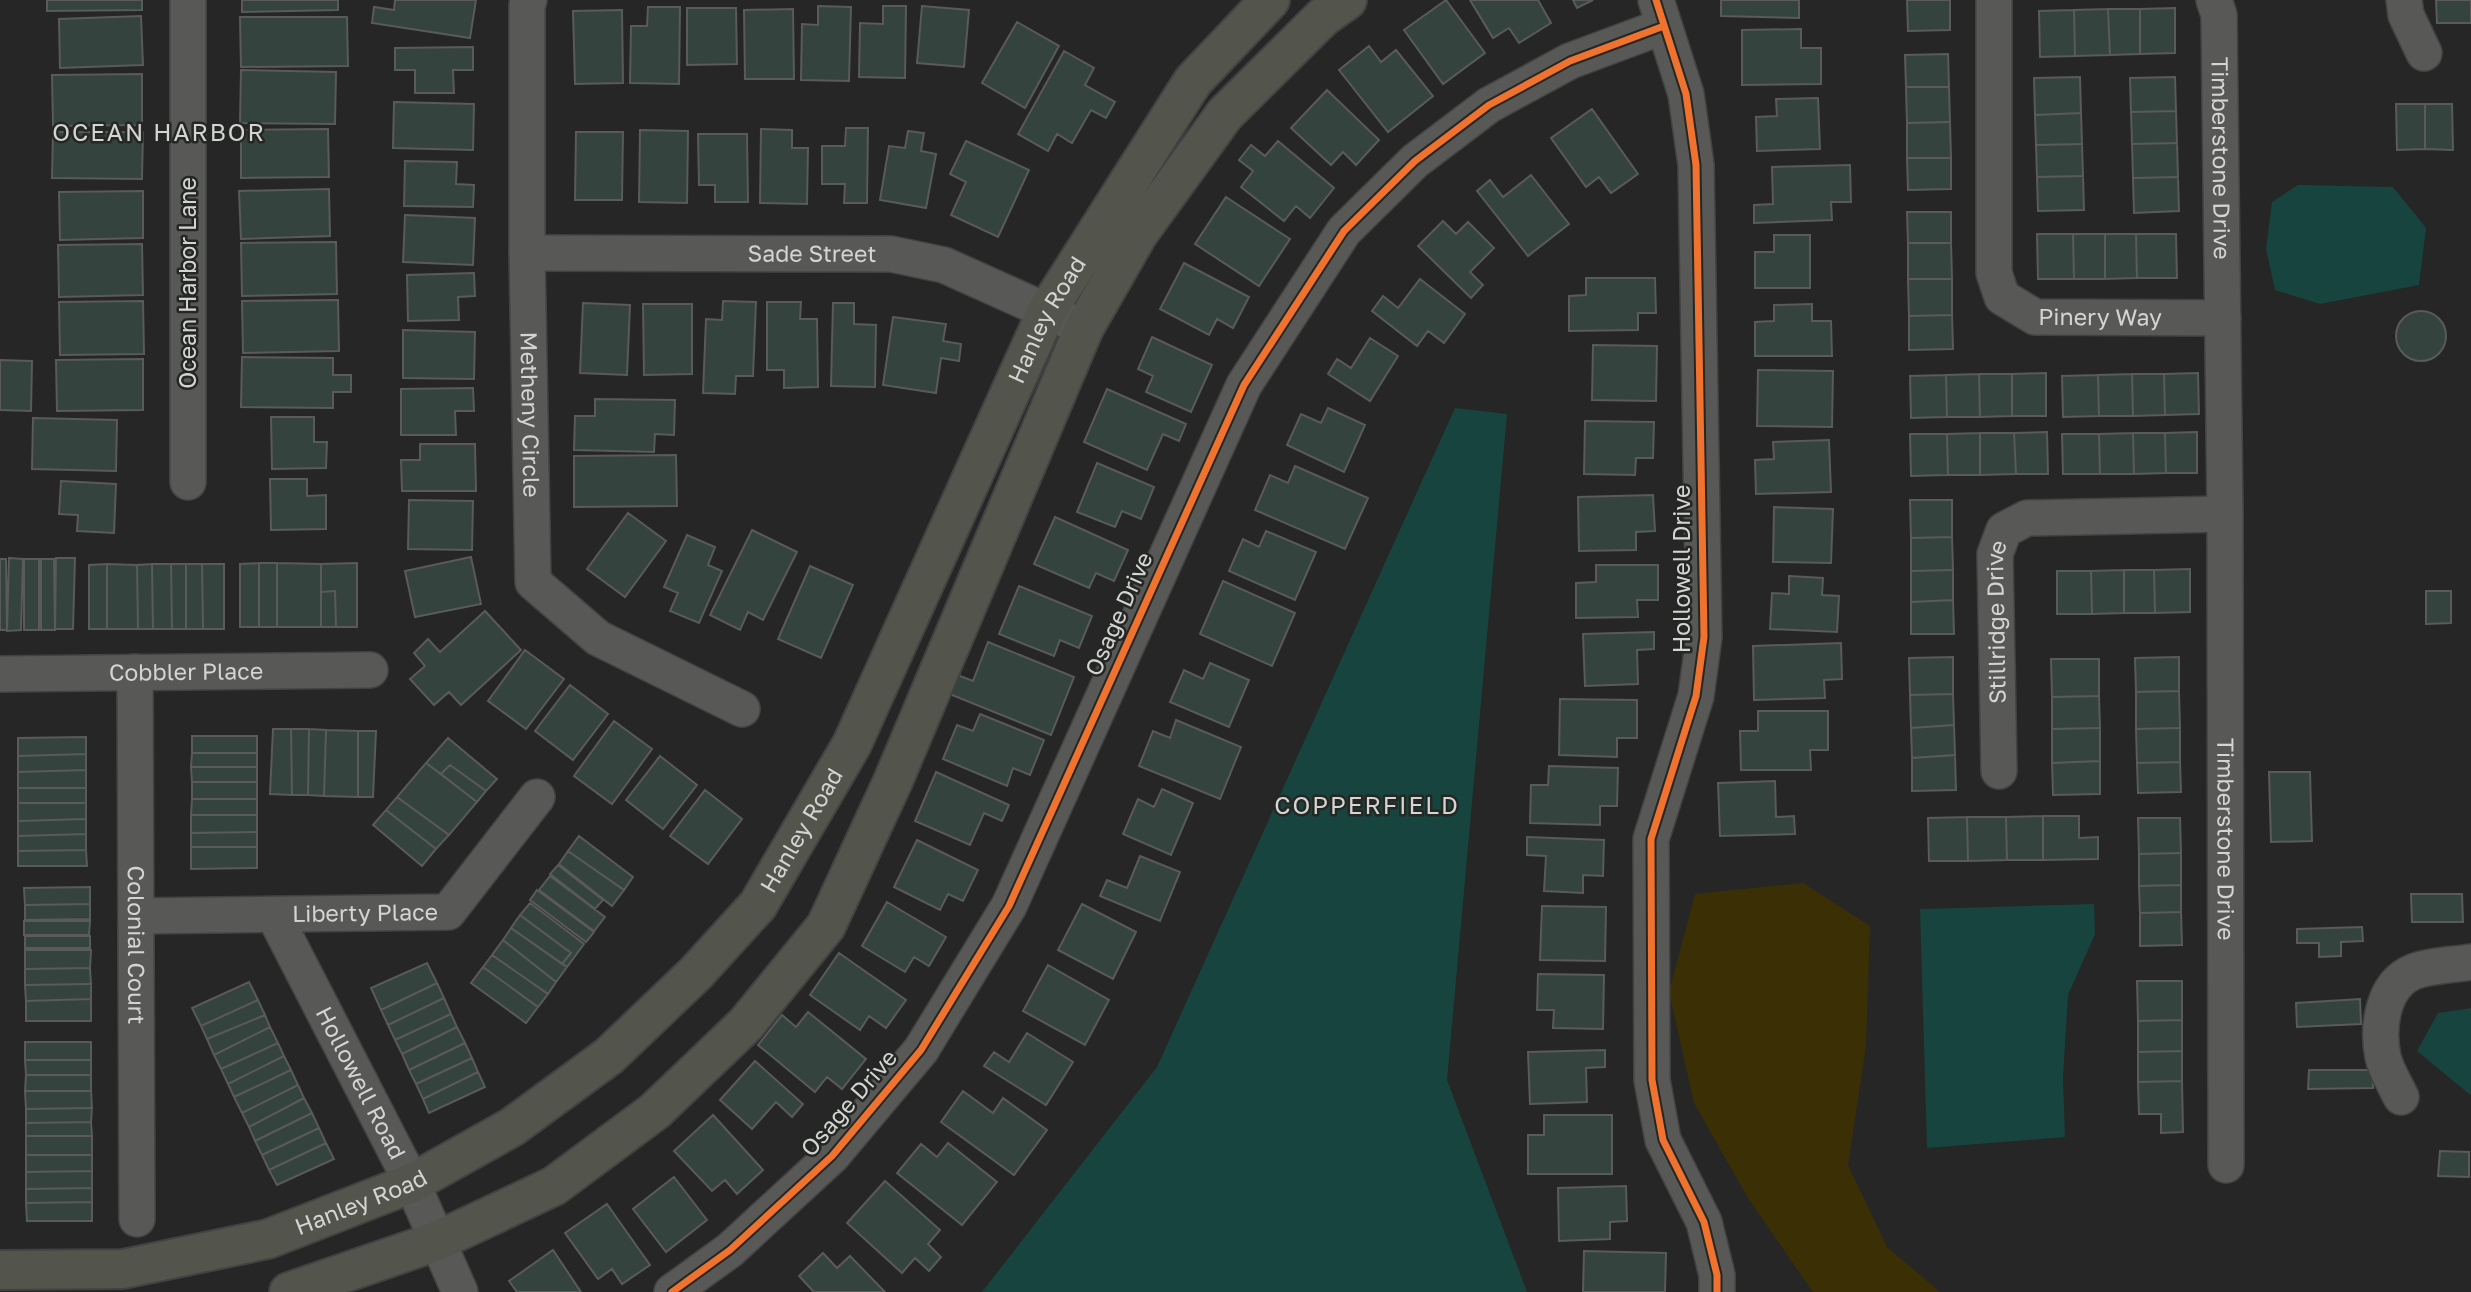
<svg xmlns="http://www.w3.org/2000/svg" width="2471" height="1292" viewBox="0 0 2471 1292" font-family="'Golos Text',sans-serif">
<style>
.green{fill:#3b3005}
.water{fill:#18443f}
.building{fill:#35433e;stroke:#595a59;stroke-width:2}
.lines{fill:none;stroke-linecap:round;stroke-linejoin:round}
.minor-casing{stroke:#414241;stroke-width:38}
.major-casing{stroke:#414241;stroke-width:42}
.minor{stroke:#585957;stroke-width:35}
.major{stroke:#53554c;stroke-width:38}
.cycleway-casing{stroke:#242724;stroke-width:11}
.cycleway{stroke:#ef722f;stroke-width:7}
.labels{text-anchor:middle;stroke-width:5;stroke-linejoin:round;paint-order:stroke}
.street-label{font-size:23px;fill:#d4d5d3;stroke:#242724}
.neighbourhood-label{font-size:24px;letter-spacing:2px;fill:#d4d5d3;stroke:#242724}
</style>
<rect width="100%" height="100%" fill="#252625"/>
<path class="green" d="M1803,883L1870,926L1866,1046L1848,1165L1887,1247L1940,1292H1813L1748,1198L1694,1103L1669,992L1695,894Z"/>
<path class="water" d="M2298,185L2393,187L2426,228L2419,285L2320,304L2275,290L2266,249L2272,202Z
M1455,408L1507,414L1447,1080L1527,1292H982L1157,1067Z
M2094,904L2095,934L2068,995L2063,1077L2065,1137L1927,1148L1920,909Z
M2471,1008V1094H2469L2417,1051L2438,1013Z"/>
<path class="building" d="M47,0H142V10L47,11Z
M242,0H338V10L242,12Z
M395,0H476L470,38L372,23L374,7L394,10Z
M1446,0L1485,53L1443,84L1404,30Z
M1470,0H1538L1551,23L1519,43L1509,28L1493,38Z
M1573,0H1593L1577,8Z
M1721,0H1799V18L1721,16Z
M1907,0H1950V30L1908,31Z
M2436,0H2471V23H2437Z
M818,6L851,7L849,81L801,80L802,24L818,25Z
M883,6H906L905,78L859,77L860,23L883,24Z
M922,6L969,10L964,67L917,63Z
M648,7H680L679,84L630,83L631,26H647Z
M687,8H736L737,64L687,65Z
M2175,8V53L2140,54V9Z
M793,9L794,79H745L744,10Z
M2108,9L2110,55L2075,56L2074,10Z
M2108,9H2140V54L2110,55Z
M622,10L623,83L575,84L573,11Z
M2074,10L2075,56L2040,57L2039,11Z
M141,16L143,65L60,68L59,19Z
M240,17H347L348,66L241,67Z
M1017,22L1059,46L1025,108L982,83Z
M1801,29V48H1821V84L1742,85V30Z
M1369,46L1381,62L1396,50L1433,96L1388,132L1339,70Z
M473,47V70H453L454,93H415V70H395V48Z
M1064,51L1094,68L1085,85L1115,102L1106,118L1091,110L1072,143L1057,134L1048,151L1018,134Z
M1948,54L1949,87H1906L1905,55Z
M241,70L336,72L335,124L240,123Z
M142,74V125L53,126L52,75Z
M2080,77L2081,113L2035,115L2034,78Z
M2175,77L2176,111L2131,112L2130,78Z
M1906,87H1949L1950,122L1907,123Z
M1327,90L1379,140L1356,165L1343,152L1331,165L1291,128Z
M1818,98L1820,149L1757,151L1756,117L1777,116L1776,99Z
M394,102L474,104L473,150L393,148Z
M2396,104H2425V149L2397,150Z
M2425,104H2452L2453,150L2425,149Z
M1592,109L1638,174L1611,193L1599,177L1586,187L1551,138Z
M2176,111L2177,143L2132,144L2131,112Z
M2081,113L2082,144L2036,145L2035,115Z
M1950,122L1951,158H1907V123Z
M846,128H868L867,203H844L845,184H822V146H845Z
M328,129L329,177L241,178V130Z
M761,129L792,130V148H808L807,204L760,203Z
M640,130L688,131L687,203L639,202Z
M908,131L924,133L921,151L936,154L926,208L880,200L889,146L905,148Z
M53,132H143L142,179L52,178Z
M576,132H623L622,200H575Z
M698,134H747L748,202H715V185H699Z
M966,141L1029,170L998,237L951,215L966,182L950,174Z
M1278,141L1334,188L1310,218L1296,206L1284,221L1241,187L1253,171L1239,160L1251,145L1265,156Z
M2177,143L2178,177L2133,178L2132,144Z
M2082,144L2083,176L2037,177L2036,145Z
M1907,158H1951V189L1908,190Z
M405,161L457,162L456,184L474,185L473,207L404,206Z
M1850,165L1851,202H1831L1832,220L1754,223V205L1773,204L1772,167Z
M1531,175L1569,224L1528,256L1477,191L1490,180L1503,197Z
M2083,176L2084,210L2038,211L2037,177Z
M2178,177L2179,211L2134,213L2133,178Z
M329,189L330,236L241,239L239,191Z
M143,191V238L60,240L59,192Z
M1226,197L1290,239L1259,286L1195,244Z
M1907,212H1951V243H1908Z
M405,215L475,218L473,265L403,262Z
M1443,221L1456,234L1468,222L1494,248L1470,272L1483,285L1471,298L1418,246Z
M2037,234H2073L2074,279H2038Z
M2073,234H2105V279H2074Z
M2105,234H2136L2137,278L2105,279Z
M2136,234H2176L2177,278H2137Z
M1774,235H1810V288H1755V252H1774Z
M336,242L337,294L242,296L241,243Z
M1908,243H1951L1952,279H1908Z
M142,244L143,295L59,297L58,245Z
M1184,263L1249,297L1233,328L1217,319L1209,335L1160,309Z
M474,273L475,296L458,297L459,320L408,321L407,275Z
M1586,278H1655L1656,313H1638V330L1569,331V296L1586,295Z
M1420,279L1465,314L1444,343L1428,331L1417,346L1372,311L1383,296L1398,308Z
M1908,279H1952V315L1909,316Z
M338,300L339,351L243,353L242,301Z
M143,301L144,354L60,355L59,302Z
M723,301L756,302L753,376H736L735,394L703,393L706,319L722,320Z
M767,302H801L800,319H817L818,387L784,388V370H767Z
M583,303L630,305L627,375L580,373Z
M833,303H854V324L876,325L875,387L831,386Z
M643,304H692V374L644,375Z
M1812,304V321H1831L1832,356H1755V322L1774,321V305Z
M2396 336a25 25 0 1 1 50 0a25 25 0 1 1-50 0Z
M1952,315L1953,349L1909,350V316Z
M893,317L946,324L943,341L961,344L959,361L941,358L936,393L883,385Z
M403,330L475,332L474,379L403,378Z
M1152,337L1212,365L1191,412L1146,392L1153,376L1138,369Z
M1370,338L1398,356L1370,401L1328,374L1337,359L1351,368Z
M1593,345L1657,346L1656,401L1592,400Z
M242,357L333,358V375H351V392H333V408L241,407Z
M143,359V410L57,411L56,360Z
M0,360L32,361L31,411L0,410Z
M1758,370L1833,371L1832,427L1757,426Z
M2046,373V416H2012V374Z
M2198,373L2199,414L2165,415L2164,374Z
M1979,374L1980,417H1947L1946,375Z
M1979,374H2012V416L1980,417Z
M2132,374L2133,416H2099L2098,375Z
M2132,374H2164L2165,415L2133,416Z
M1946,375L1947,417L1911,418L1910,376Z
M2098,375L2099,416L2063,417L2062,376Z
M473,388L474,411H455L456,435H401V389Z
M1107,389L1186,424L1179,441L1163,434L1147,470L1084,442Z
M595,399L675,400L674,435L655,434L654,452L574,450L575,416H595Z
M1328,408L1365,425L1344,472L1287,445L1301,414L1321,423Z
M271,417H314V442H327L326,468L272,469Z
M33,418L117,420L116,471L32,469Z
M1585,421L1654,422L1653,458H1636L1635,475L1584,474Z
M2047,432L2048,474H2016L2014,433Z
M2197,432V473H2166L2165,433Z
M1980,433V475H1948L1947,434Z
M1980,433H2014L2016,474L1980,475Z
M2133,433L2134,474H2100L2099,434Z
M2133,433H2165L2166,473L2134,474Z
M1910,434H1947L1948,475L1911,476Z
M2062,434H2099L2100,474H2063Z
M1829,440L1831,492L1756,494L1755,460L1774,459L1773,442Z
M420,444H475L476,491H402L401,460H420Z
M676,455L677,506L574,507V456Z
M1097,463L1154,487L1141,519L1122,511L1115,527L1077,512Z
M1295,466L1368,498L1345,549L1255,510L1270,475L1288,483Z
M270,479H307V496L326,495V529L271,530Z
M61,481L116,484L114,533L77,531L78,515L59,514Z
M1653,495L1655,531L1636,532V550L1579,551L1578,497Z
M409,500L473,501L472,550L408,549Z
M1910,500H1952V537L1911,538Z
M1774,507L1833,509L1831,563L1773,562Z
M628,513L666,541L625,597L587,569Z
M1055,517L1128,550L1114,581L1096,573L1089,588L1034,564Z
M752,530L797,552L763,620L748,612L740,630L710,615Z
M1266,531L1316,552L1295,600L1229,571L1243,539L1259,547Z
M687,535L715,547L708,565L722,571L699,623L670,611L678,593L664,587Z
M1952,537L1953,570L1911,571V538Z
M471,557L481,604L415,617L405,571Z
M9,558L23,559L21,630L7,631Z
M56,558H75L73,629H55Z
M0,559H6L7,630H0Z
M24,559H39V630H24Z
M41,559H54L55,630H41Z
M259,563V627H240V564Z
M259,563H277V627H259Z
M277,563L321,564V627H277Z
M357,563V627H336L335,591L321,592V564Z
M107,564L137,565L138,629H107Z
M107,564V629H89V565Z
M152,564H171L172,629H153Z
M152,564L153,629H138L137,565Z
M171,564H186V629H172Z
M186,564H202L203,629H186Z
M202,564H224V629H203Z
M1596,565H1658V600H1637L1638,617L1576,618V583L1596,582Z
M810,566L853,585L821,658L778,639Z
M2190,569V612L2155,613L2154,570Z
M1953,570V600L1911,602V571Z
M2124,570V613L2092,614L2091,571Z
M2124,570H2154L2155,613H2124Z
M2057,571H2091L2092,614H2057Z
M1789,576L1823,578L1822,595L1839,596L1837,632L1770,629L1772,593L1789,594Z
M1223,581L1295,613L1272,666L1200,634Z
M1019,586L1092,616L1079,648L1060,640L1054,656L999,634Z
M335,591L336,627H321V592Z
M2426,591H2451V623L2426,624Z
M1953,600L1954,634H1911V602Z
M485,611L521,650L461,705L449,692L434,705L410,679L425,666L414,653L428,639L440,652Z
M1654,632V649L1637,650L1638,684L1585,686L1583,634Z
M988,642L1074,677L1051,735L947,693L955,674L973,681Z
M1841,643L1842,679L1824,680L1825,698L1754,700L1753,646Z
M525,650L564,679L526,729L488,701Z
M1953,657V694L1910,695L1909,658Z
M2179,657V691L2136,692L2135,658Z
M2051,659H2099V696L2052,697Z
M1210,663L1249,680L1229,727L1170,702L1184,670L1203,679Z
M570,685L608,714L573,760L535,731Z
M2179,691L2180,728L2136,729V692Z
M1953,694L1954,725L1911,728L1910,695Z
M2099,696L2100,728L2052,729V697Z
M1560,699L1637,700V738H1617V757L1559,755Z
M1758,711H1828V750H1810L1811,770H1741L1740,731H1758Z
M980,714L1044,740L1030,775L1013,768L1007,786L943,759L957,725L973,731Z
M1176,720L1241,747L1220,799L1139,766L1153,731L1170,738Z
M614,721L652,749L612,804L574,776Z
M1954,725L1955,755L1912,758L1911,728Z
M2100,728V761L2052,763V729Z
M2180,728V762L2137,763L2136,729Z
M273,729H291L292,795L270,794Z
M291,729H309L308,795H292Z
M309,729L326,730L324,796L308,795Z
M326,730L358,731V797L324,796Z
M358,731H376L373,797H358Z
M192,736H257V753H192Z
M86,737V754L18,756V738Z
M448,738L497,779L486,791L450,765L441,774L426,763Z
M192,753H257V767H191Z
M86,754V770L18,772V756Z
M1955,755L1956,790L1912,791V758Z
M660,756L697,785L663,829L626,800Z
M2100,761V794L2053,795L2052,763Z
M2180,762L2181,792L2138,793L2137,763Z
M426,763L477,802L449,835L397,797Z
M450,765L486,791L477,802L441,774Z
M1549,766L1618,768L1617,806H1600V825L1530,823L1531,785H1548Z
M191,767H257V782H192Z
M86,770V788H18V772Z
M936,772L1009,805L1002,821L984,813L970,845L915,821Z
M2269,772H2310L2312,841L2271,842Z
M1775,781L1776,817L1794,816L1795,834L1720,836L1718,783Z
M192,782H257V799H192Z
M18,788H86V803H18Z
M1162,789L1193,803L1171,855L1123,834L1138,799L1154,807Z
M705,790L742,819L708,864L670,836Z
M397,797L449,835L436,849L386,810Z
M192,799H257V815H191Z
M18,803H86V819L18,821Z
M386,810L436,849L422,866L373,825Z
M191,815H257V832L191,833Z
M2043,816H2079V838L2098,837V859L2043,860Z
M2043,816V860H2007L2006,817Z
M1967,817H2006L2007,860L1968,861Z
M1967,817L1968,861H1929L1928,818Z
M2138,818H2180L2181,853L2139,854Z
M86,819V834L18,836V821Z
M257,832V847H191V833Z
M86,834V850L18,851V836Z
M579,836L633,877L624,890L568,851Z
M1527,837L1604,840L1603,876L1583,875V893L1544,891L1546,856L1527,855Z
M917,840L978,870L963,901L948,894L940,910L894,887Z
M191,847H257V868L191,869Z
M86,850L87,866H18V851Z
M568,851L624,890L612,906L559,864Z
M2181,853V885L2139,886V854Z
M1140,856L1180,872L1160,921L1100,896L1107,880L1127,888Z
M558,865L603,900L595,909L550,874Z
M550,876L605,917L594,931L539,890Z
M2181,885V912L2140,913L2139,886Z
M90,887V904L25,905L24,888Z
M537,890L594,932L586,942L530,900Z
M2411,894H2462L2463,922H2412Z
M887,902L946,937L929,966L914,957L905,972L862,946Z
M530,903L584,944L567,967L562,964L571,953L520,915Z
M90,904V919L25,920V905Z
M1082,904L1136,932L1113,979L1058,950Z
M1542,906L1606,907L1605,961L1540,960Z
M2181,912L2182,945L2140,946V913Z
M520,915L571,953L562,964L511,928Z
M24,921H90L89,935H24Z
M2362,927L2363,941L2341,942V956L2319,957V943H2297V929Z
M511,928L567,967L556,982L503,940Z
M25,936H90V948H25Z
M503,940L556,982L548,994L492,955Z
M25,950H91L90,968L25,969Z
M839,953L906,1000L886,1028L869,1016L860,1030L810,995Z
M492,955L548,994L538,1007L483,967Z
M427,963L437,983L381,1010L371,988Z
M1048,965L1109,1000L1085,1045L1023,1011Z
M483,967L538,1007L526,1023L471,983Z
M90,968L91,984L25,985V969Z
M1538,974L1604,975L1603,1029L1553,1028L1554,1010H1537Z
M2137,981H2182V1020L2138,1021Z
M249,982L258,1000L201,1026L192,1008Z
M437,983L444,998L388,1025L381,1010Z
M91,984V999L26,1001L25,985Z
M444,998L451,1014L395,1040L388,1025Z
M91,999V1021H26V1001Z
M2360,999L2361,1024L2297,1027L2296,1003Z
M258,1000L265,1015L207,1039L201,1026Z
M808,1012L866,1059L842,1089L827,1077L815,1092L758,1045L782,1015L796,1027Z
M451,1014L457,1027L402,1054L395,1040Z
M265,1015L270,1027L214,1055L207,1039Z
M2182,1020V1051L2138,1052V1021Z
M270,1027L278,1043L221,1069L214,1055Z
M457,1027L465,1043L409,1070L402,1054Z
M1027,1033L1073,1062L1046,1105L984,1066L994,1052L1009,1062Z
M25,1042H91V1060H25Z
M278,1043L284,1056L228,1084L221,1069Z
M465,1043L472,1058L416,1084L409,1070Z
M1605,1050V1067L1586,1068L1587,1102L1530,1104L1528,1052Z
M2182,1051V1081L2138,1082V1052Z
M284,1056L291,1070L234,1097L228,1084Z
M472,1058L478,1072L423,1099L416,1084Z
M25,1060H91V1075H26Z
M755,1061L803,1104L792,1117L776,1102L752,1129L720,1100Z
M291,1070L298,1085L242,1113L234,1097Z
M2309,1070H2373V1088L2308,1089Z
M478,1072L485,1087L429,1113L423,1099Z
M26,1075H91V1091H25Z
M2182,1081L2183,1132L2161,1133V1114H2139L2138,1082Z
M298,1085L304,1098L249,1127L242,1113Z
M25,1091H91L92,1108L26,1109Z
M963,1091L993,1113L1003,1098L1047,1130L1014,1175L941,1122Z
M304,1098L312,1113L255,1141L249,1127Z
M92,1108L91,1122L26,1123V1109Z
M312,1113L319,1128L262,1155L255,1141Z
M713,1115L763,1170L737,1194L725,1180L712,1191L674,1151Z
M1544,1115H1612V1174H1528V1135H1544Z
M91,1122L92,1136H26V1123Z
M319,1128L326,1143L269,1170L262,1155Z
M26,1136H92V1155H26Z
M326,1143L334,1159L277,1185L269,1170Z
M948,1143L997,1182L962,1225L897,1173L921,1144L937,1157Z
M2440,1151L2469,1152V1177L2438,1176Z
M26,1155H92V1171L26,1172Z
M92,1171V1188L26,1189V1172Z
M674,1177L707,1220L666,1252L633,1209Z
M885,1181L940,1230L928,1244L941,1257L929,1271L915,1258L902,1273L847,1223Z
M1626,1186L1627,1221L1610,1222V1239L1559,1241L1558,1188Z
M92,1188V1202L26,1203V1189Z
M92,1202V1221H27L26,1203Z
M607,1204L650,1265L622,1284L612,1269L598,1279L565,1233Z
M553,1250L581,1292H517L509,1281Z
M1584,1251L1666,1253L1665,1292H1583Z
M823,1253L837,1268L850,1256L885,1292H814L799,1276Z"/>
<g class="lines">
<defs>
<g id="minor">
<path d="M188,0V482"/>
<path id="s1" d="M529,0L527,5V253L533,582L598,638L742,709"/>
<path d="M1656,0L1686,94L1696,165L1704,637L1696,696L1651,839L1652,1080L1663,1140L1704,1222L1717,1275V1292"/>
<path id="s2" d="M1994,0V273L2002,297L2035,317L2223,318"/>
<path id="s3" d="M2214,0L2219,15L2225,514L2226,1165"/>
<path d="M2404,0L2406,15L2424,53"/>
<path id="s4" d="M527,253L891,254L944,265L1073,323"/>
<path id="s5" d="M135,672L137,1219"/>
<path id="s6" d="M0,674L370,670"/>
<path id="s7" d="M1999,771L1995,554L2004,530L2027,518L2225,514"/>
<path id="s8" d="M274,915L412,1183L460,1292"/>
<path id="s9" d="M136,916L448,912L537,797"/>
<path d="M2401,1097C2395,1084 2386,1071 2383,1057C2377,1028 2382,985 2413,972C2430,965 2453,965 2471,962"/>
<path d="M672,1292L730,1250L832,1156L921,1050L1009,906L1244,385L1344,231L1415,161L1489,105L1570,61L1664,26"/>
</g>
<g id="major">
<path id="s10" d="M0,1270L123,1269L268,1239L412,1183L512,1127L609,1056L696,973L758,905L852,744L1047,311L1193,81L1270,0"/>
<path d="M289,1292L437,1241L554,1186L655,1111L746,1024L826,926L893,781L1084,328L1138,234L1225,114L1323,17L1347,0"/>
</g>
</defs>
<use href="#minor" class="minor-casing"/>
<use href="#major" class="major-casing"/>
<use href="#minor" class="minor"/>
<use href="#major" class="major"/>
<defs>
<path id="cycleway" d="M1656,0L1686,94L1696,165L1704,637L1696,696L1651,839L1652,1080L1663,1140L1704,1222L1717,1275V1292
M672,1292L730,1250L832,1156L921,1050L1009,906L1244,385L1344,231L1415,161L1489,105L1570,61L1664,26"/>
</defs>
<use href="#cycleway" class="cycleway-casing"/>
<use href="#cycleway" class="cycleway"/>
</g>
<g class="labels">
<g class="street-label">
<text dy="8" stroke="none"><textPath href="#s3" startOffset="159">Timberstone Drive</textPath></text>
<text dy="8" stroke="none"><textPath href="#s4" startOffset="285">Sade Street</textPath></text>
<text transform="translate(188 283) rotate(-90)" y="8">Ocean Harbor Lane</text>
<text dy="8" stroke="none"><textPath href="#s2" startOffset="402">Pinery Way</textPath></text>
<text dy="8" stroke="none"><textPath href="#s10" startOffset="1526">Hanley Road</textPath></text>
<text dy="8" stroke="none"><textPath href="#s1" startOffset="415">Metheny Circle</textPath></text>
<text transform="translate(1682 569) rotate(-90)" y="8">Hollowell Drive</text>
<text transform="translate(1119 614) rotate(-66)" y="8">Osage Drive</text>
<text dy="8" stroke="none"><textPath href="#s7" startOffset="149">Stillridge Drive</textPath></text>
<text dy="8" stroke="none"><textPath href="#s6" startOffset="186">Cobbler Place</textPath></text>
<text dy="8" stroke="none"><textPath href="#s10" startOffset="959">Hanley Road</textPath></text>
<text dy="8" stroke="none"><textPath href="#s3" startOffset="840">Timberstone Drive</textPath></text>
<text dy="8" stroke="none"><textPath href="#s9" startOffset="229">Liberty Place</textPath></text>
<text dy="8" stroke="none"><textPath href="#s5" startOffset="273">Colonial Court</textPath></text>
<text dy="8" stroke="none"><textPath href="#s8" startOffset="189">Hollowell Road</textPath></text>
<text transform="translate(849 1103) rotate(-49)" y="8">Osage Drive</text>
<text dy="8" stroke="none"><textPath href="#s10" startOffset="371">Hanley Road</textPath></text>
</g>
<g class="neighbourhood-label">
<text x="159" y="141">OCEAN HARBOR</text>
<text x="1367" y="814">COPPERFIELD</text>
</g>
</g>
</svg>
